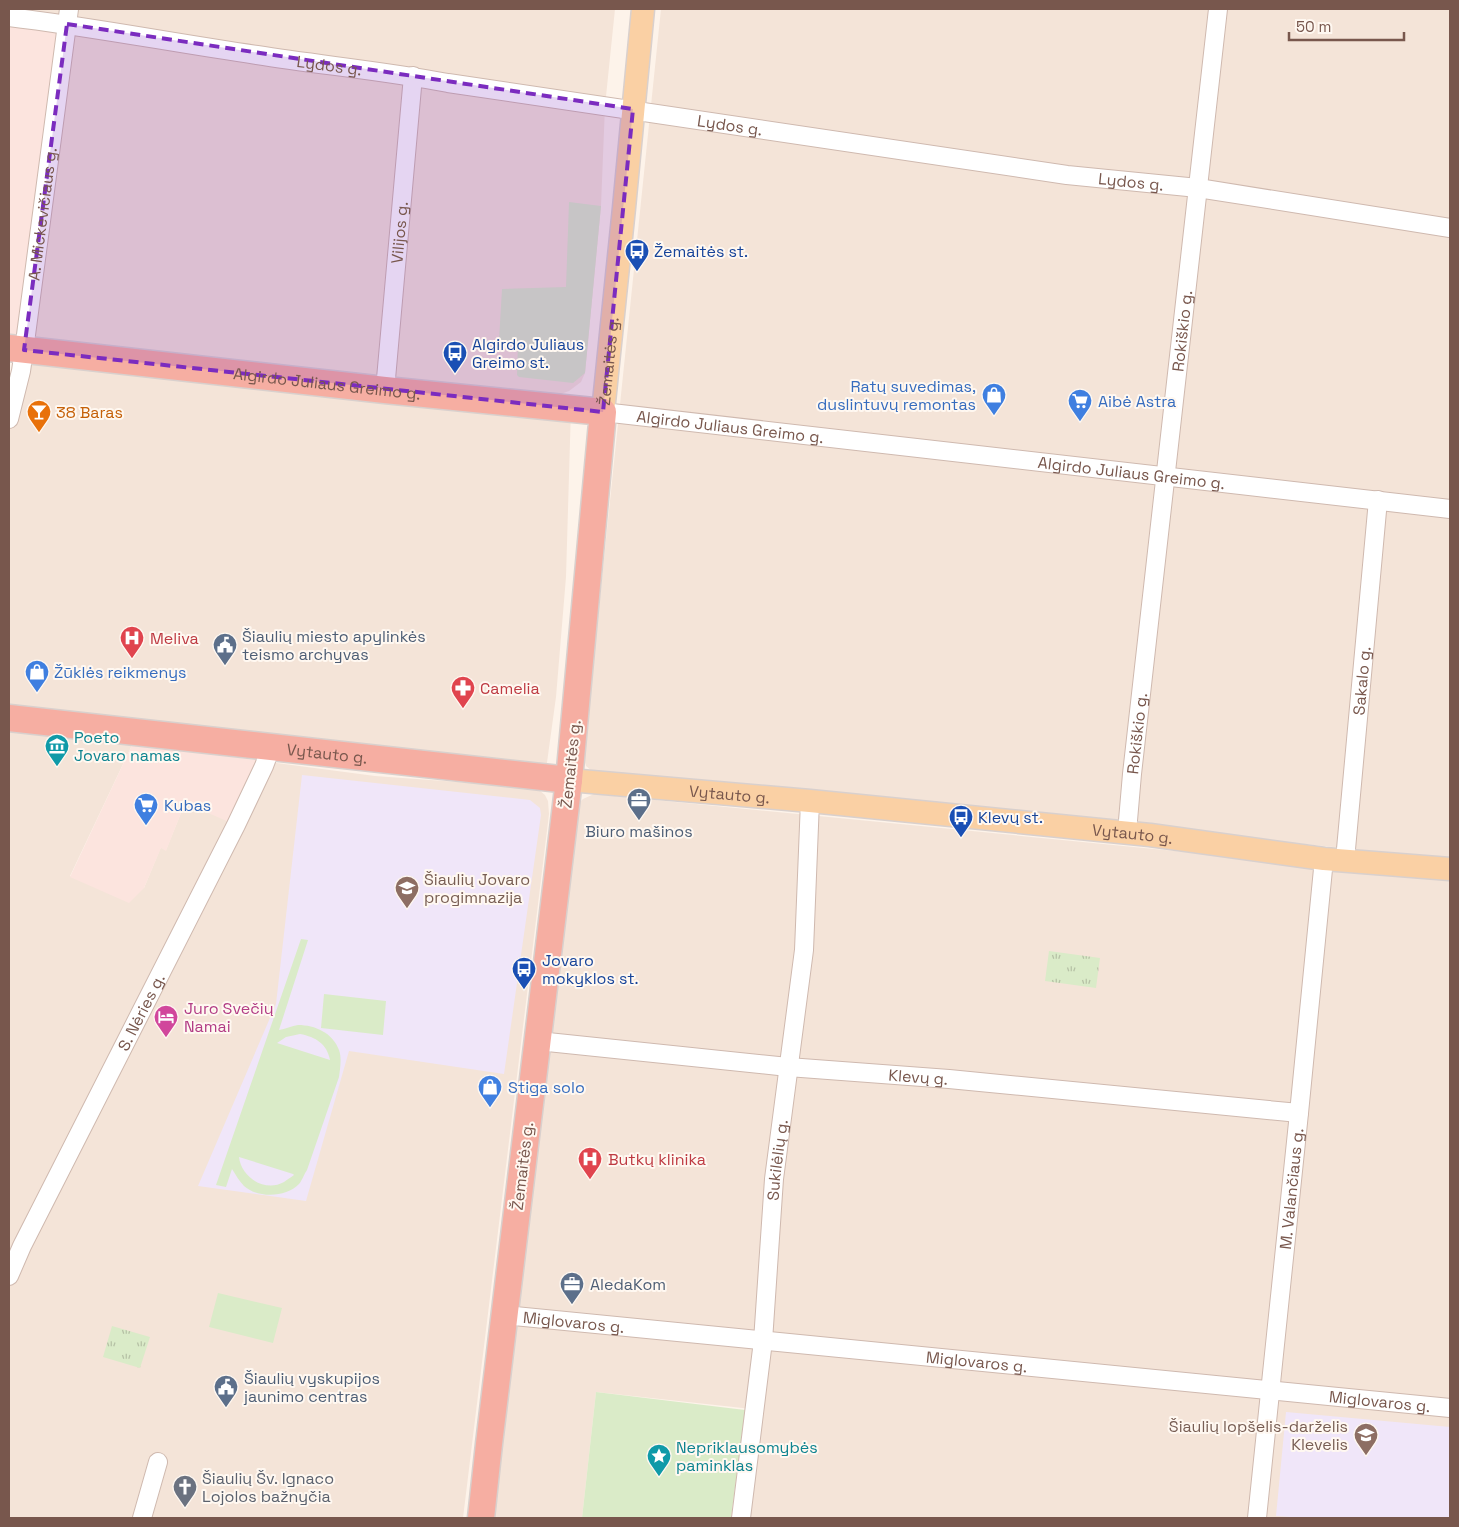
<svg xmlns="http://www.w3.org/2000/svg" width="1459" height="1527" viewBox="0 0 1459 1527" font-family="'Space Grotesk',sans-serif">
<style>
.residential{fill:#f4e4d8}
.commercial{fill:#fce4de}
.education{fill:#f0e6f9}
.grass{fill:#daebc8;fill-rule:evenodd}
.park{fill:url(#park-tufts)}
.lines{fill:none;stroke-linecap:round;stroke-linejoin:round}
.minor-casing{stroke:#cfb9af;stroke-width:20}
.major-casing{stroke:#d9d0cd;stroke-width:25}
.highway-casing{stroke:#d9d0cd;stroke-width:29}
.minor{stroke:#fff;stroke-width:18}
.major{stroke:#fad0a4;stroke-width:22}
.highway{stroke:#f6aea2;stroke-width:26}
.marked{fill:#7b2cbf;fill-opacity:0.2;stroke:#7b2cbf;stroke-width:4;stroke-dasharray:10 6;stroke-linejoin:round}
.labels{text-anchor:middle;stroke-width:4;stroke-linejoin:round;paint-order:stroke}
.street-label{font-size:16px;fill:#78574d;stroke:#fff8f1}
.transit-label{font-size:16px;fill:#164399;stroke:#fff8f1;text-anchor:start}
.shop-label{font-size:16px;fill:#366cbe;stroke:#fff8f1;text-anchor:start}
.food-label{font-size:16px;fill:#c56008;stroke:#fff8f1;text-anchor:start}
.service-label{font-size:16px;fill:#4e5e75;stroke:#fff8f1;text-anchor:start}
.health-label{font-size:16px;fill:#be3a42;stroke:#fff8f1;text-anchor:start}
.culture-label{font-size:16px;fill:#0d838f;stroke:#fff8f1;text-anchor:start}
.education-label{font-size:16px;fill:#785e54;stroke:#fff8f1;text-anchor:start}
.hotel-label{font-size:16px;fill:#b23c85;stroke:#fff8f1;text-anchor:start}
.worship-label{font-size:16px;fill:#5b616d;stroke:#fff8f1;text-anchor:start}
</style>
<defs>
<pattern id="park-tufts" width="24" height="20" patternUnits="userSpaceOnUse" patternTransform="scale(1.25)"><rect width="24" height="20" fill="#daebc8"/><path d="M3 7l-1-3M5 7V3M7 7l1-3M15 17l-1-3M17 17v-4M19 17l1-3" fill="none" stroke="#b6c1a5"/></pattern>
</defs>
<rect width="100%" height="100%" fill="#fdf3ea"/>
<path class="residential" d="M9,9H615L605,106L601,206L585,373L581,382L569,391L558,395L522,392L23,337Z
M661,9H1450V859L592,771L586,766L584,758L585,742Z
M24,350L571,408L566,577L556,697L545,777L9,718V419Z
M9,729L133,743L70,876L144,888L161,847L166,850L185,803L190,804L269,762L375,776L528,787L539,790L545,795L548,801L549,814L463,1518H9Z
M594,794L1450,878V1518H746L761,1410L596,1392L582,1518H493L579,803L583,799Z"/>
<path class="commercial" d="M9,23L60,29L23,337L9,335Z
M133,743L269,762L236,825L185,803L166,851L161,848L144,888L129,903L70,877Z"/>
<path class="education" d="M302,775L530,800L540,808L541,815L504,1074L349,1051L306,1201L198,1186L276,1004Z
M1286,1412L1450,1427V1518H1305L1276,1516Z"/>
<path class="grass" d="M569,202L601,206L585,373L573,383L519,377L517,375L518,342L499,340L502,289L566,287Z
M301,939L308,940L279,1030C285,1029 292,1026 298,1025C315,1025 333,1033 339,1050C342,1058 340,1069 339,1077L307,1170C304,1174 302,1181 299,1184C286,1198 257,1198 244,1186C239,1181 236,1175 232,1169L226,1187L216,1185ZM300,1034C316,1037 327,1044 330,1060L277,1043L286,1037ZM239,1157L293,1174L294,1175C291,1177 287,1180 284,1182C265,1193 241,1177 239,1157Z
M324,994L386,1001L383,1035L321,1028Z
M218,1293L282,1308L273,1343L209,1327Z
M596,1392L745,1410L731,1518H582Z"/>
<path class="park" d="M1049,951L1100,958L1096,988L1045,981Z
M112,1326L150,1337L140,1368L103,1357Z"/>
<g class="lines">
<defs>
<g id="minor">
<path id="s1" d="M9,17C92,27 174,43 257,55C320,65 385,71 448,83L1067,175L1198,188L1450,228"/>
<path id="s2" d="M385,390L413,76"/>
<path id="s3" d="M603,412L1450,509"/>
<path id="s4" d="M9,419L21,371L24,350L69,9"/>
<path id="s5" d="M1127,832L1132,774L1218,9"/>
<path id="s6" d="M1345,860L1378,500"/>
<path id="s7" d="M538,1041L788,1067L949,1079L1299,1113"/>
<path id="s8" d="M9,1276L22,1246L236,825L264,766L271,747"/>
<path id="s9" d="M504,1315L1450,1408"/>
<path d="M142,1518L158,1462"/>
<path id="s10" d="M741,1518L763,1341L774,1179L804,950L810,801"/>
<path id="s11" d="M1257,1518L1299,1113L1324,859"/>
</g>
<g id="major">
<path id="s12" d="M603,412L624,208L643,9"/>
<path id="s13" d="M569,780L810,801L1150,835L1324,859L1450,869"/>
</g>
<g id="highway">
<path id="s14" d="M9,348L385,390L603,412L569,780L489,1444L481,1518"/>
<path id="s15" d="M9,718L569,780"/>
</g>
</defs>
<use href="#minor" class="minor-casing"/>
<use href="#major" class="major-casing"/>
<use href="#highway" class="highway-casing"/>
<use href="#minor" class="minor"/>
<use href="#major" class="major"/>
<use href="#highway" class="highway"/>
</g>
<path class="marked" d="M67,24L633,109L603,412L24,350Z"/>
<defs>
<symbol id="bus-pin" viewBox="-11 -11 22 30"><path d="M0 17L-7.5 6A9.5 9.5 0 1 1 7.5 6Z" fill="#1a4fb4" stroke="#fff8f1"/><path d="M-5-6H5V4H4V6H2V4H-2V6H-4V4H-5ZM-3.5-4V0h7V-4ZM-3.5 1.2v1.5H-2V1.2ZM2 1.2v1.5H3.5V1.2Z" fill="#fff"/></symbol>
<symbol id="shop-pin" viewBox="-11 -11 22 30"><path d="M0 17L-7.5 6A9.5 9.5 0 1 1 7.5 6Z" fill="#3f7fe0" stroke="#fff8f1"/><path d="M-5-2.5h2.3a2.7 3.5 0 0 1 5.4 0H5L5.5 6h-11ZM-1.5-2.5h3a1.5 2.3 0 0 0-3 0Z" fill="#fff"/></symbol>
<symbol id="supermarket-pin" viewBox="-11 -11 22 30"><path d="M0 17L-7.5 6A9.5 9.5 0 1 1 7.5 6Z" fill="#3f7fe0" stroke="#fff8f1"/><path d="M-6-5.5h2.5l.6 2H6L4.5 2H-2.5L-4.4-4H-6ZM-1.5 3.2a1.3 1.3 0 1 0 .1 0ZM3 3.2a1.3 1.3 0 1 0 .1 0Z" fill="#fff"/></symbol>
<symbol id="bar-pin" viewBox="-11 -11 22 30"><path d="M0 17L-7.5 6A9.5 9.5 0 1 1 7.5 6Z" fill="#e8710a" stroke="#fff8f1"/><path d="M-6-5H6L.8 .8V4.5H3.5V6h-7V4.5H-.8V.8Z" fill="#fff"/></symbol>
<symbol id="hospital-pin" viewBox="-11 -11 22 30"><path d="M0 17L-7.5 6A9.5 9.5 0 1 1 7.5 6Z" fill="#e0444e" stroke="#fff8f1"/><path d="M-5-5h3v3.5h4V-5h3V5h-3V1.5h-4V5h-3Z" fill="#fff"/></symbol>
<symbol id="civic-pin" viewBox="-11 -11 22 30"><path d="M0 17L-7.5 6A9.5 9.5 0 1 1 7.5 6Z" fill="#5c6f8a" stroke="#fff8f1"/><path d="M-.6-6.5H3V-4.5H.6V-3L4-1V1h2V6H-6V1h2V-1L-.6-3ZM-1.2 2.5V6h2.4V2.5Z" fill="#fff"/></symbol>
<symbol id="pharmacy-pin" viewBox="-11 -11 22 30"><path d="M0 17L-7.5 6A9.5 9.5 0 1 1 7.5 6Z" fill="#e0444e" stroke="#fff8f1"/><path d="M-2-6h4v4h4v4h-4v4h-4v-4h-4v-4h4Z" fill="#fff"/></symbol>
<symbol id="museum-pin" viewBox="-11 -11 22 30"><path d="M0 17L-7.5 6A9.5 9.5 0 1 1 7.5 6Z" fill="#0f9aa8" stroke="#fff8f1"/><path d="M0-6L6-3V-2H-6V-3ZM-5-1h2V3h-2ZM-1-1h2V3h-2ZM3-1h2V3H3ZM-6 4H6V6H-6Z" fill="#fff"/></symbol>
<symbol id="office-pin" viewBox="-11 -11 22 30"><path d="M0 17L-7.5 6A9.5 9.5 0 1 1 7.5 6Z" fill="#5c6f8a" stroke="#fff8f1"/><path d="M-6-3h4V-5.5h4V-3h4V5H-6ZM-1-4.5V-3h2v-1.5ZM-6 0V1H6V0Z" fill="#fff"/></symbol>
<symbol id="school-pin" viewBox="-11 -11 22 30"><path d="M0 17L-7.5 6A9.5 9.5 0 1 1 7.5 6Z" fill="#8d6e63" stroke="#fff8f1"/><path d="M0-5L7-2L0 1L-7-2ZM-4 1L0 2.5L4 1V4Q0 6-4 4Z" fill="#fff"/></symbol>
<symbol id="hotel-pin" viewBox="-11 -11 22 30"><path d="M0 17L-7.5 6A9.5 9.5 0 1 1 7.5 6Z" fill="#d1479c" stroke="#fff8f1"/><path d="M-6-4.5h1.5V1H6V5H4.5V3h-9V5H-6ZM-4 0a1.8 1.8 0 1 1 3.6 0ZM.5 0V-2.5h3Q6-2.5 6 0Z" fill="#fff"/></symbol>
<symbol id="sight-pin" viewBox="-11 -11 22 30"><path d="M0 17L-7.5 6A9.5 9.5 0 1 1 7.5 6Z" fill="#0f9aa8" stroke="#fff8f1"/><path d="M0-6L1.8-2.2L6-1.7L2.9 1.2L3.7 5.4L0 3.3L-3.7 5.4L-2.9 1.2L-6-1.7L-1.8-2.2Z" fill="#fff"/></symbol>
<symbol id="church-pin" viewBox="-11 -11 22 30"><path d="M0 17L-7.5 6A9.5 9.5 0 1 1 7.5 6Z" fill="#6b7280" stroke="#fff8f1"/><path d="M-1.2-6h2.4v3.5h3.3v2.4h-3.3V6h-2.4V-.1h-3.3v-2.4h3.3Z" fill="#fff"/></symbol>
</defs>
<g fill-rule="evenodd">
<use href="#bus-pin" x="623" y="237" width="28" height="38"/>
<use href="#bus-pin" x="441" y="339" width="28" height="38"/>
<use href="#shop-pin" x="980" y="381" width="28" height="38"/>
<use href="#supermarket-pin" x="1066" y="387" width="28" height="38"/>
<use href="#bar-pin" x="25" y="398" width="28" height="38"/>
<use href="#hospital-pin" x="118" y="624" width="28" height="38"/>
<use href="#civic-pin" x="211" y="631" width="28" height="38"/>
<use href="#shop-pin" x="23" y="658" width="28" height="38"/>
<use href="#pharmacy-pin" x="449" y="674" width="28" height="38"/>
<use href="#museum-pin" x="43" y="732" width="28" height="38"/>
<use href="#office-pin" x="625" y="786" width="28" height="38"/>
<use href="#supermarket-pin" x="132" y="791" width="28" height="38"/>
<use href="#bus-pin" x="947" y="803" width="28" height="38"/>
<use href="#school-pin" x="393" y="874" width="28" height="38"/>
<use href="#bus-pin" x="510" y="955" width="28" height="38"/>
<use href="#hotel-pin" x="152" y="1003" width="28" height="38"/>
<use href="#shop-pin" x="476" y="1073" width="28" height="38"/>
<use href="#hospital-pin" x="576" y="1145" width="28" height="38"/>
<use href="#office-pin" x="558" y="1270" width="28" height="38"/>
<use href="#civic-pin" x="212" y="1373" width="28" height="38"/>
<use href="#school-pin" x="1352" y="1421" width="28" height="38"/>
<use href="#sight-pin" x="645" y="1442" width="28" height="38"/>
<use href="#church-pin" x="171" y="1473" width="28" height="38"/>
</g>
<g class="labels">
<g class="street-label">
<text dy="6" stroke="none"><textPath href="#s1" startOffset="324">Lydos g.</textPath></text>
<text dy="6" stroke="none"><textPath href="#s1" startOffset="729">Lydos g.</textPath></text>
<text dy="6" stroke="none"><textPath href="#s1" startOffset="1134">Lydos g.</textPath></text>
<text dy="6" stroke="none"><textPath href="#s4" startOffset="208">A. Mickevičiaus g.</textPath></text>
<text dy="6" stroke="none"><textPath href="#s2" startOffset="158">Vilijos g.</textPath></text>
<text dy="6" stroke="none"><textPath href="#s5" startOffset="504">Rokiškio g.</textPath></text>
<text dy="6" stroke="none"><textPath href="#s12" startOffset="51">Žemaitės g.</textPath></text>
<text dy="6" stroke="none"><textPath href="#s14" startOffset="320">Algirdo Juliaus Greimo g.</textPath></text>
<text dy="6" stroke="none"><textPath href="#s3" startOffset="128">Algirdo Juliaus Greimo g.</textPath></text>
<text dy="6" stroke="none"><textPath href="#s3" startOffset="532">Algirdo Juliaus Greimo g.</textPath></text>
<text dy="6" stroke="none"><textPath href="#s6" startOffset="180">Sakalo g.</textPath></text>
<text dy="6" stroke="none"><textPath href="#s5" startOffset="99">Rokiškio g.</textPath></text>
<text dy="6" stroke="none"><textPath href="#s15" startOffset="320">Vytauto g.</textPath></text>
<text transform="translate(570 764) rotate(-84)" y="6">Žemaitės g.</text>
<text dy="6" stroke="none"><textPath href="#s13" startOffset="161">Vytauto g.</textPath></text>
<text dy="6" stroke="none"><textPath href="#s13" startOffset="566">Vytauto g.</textPath></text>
<text dy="6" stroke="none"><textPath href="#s8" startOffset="295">S. Nėries g.</textPath></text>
<text dy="6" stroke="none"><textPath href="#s7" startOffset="382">Klevų g.</textPath></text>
<text dy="6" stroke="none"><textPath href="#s10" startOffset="360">Sukilėlių g.</textPath></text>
<text transform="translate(522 1166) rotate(-83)" y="6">Žemaitės g.</text>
<text dy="6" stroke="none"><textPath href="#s11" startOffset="331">M. Valančiaus g.</textPath></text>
<text dy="6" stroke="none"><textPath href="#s9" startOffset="70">Miglovaros g.</textPath></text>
<text dy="6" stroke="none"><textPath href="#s9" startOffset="475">Miglovaros g.</textPath></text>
<text dy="6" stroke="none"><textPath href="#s9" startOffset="880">Miglovaros g.</textPath></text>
</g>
<g class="transit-label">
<text x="654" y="257">Žemaitės st.</text>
<text x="472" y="350">Algirdo Juliaus<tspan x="472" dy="18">Greimo st.</tspan></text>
<text x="978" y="823">Klevų st.</text>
<text x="542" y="966">Jovaro<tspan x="542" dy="18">mokyklos st.</tspan></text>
</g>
<g class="shop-label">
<text x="976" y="392" text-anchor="end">Ratų suvedimas,<tspan x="976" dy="18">duslintuvų remontas</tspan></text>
<text x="1098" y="407">Aibė Astra</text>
<text x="54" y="678">Žūklės reikmenys</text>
<text x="164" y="811">Kubas</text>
<text x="508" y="1093">Stiga solo</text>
</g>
<g class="food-label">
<text x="56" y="418">38 Baras</text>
</g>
<g class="service-label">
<text x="242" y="642">Šiaulių miesto apylinkės<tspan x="242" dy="18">teismo archyvas</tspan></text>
<text x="639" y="837" text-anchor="middle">Biuro mašinos</text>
<text x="590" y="1290">AledaKom</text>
<text x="244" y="1384">Šiaulių vyskupijos<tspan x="244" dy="18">jaunimo centras</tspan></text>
</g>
<g class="health-label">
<text x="150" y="644">Meliva</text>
<text x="480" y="694">Camelia</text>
<text x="608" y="1165">Butkų klinika</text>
</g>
<g class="culture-label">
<text x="74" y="743">Poeto<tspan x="74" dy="18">Jovaro namas</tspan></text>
<text x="676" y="1453">Nepriklausomybės<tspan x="676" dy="18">paminklas</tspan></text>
</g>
<g class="education-label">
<text x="424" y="885">Šiaulių Jovaro<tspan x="424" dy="18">progimnazija</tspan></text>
<text x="1348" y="1432" text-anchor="end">Šiaulių lopšelis-darželis<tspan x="1348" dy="18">Klevelis</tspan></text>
</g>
<g class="hotel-label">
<text x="184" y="1014">Juro Svečių<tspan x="184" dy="18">Namai</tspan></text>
</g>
<g class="worship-label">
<text x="202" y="1484">Šiaulių Šv. Ignaco<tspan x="202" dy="18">Lojolos bažnyčia</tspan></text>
</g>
</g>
<rect width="1459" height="1527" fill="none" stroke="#78574d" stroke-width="20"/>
<path d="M1289 32v8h115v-8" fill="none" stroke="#78574d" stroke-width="2.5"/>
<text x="1296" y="32" font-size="15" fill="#78574d" stroke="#fff8f1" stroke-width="4" paint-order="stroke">50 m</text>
</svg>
